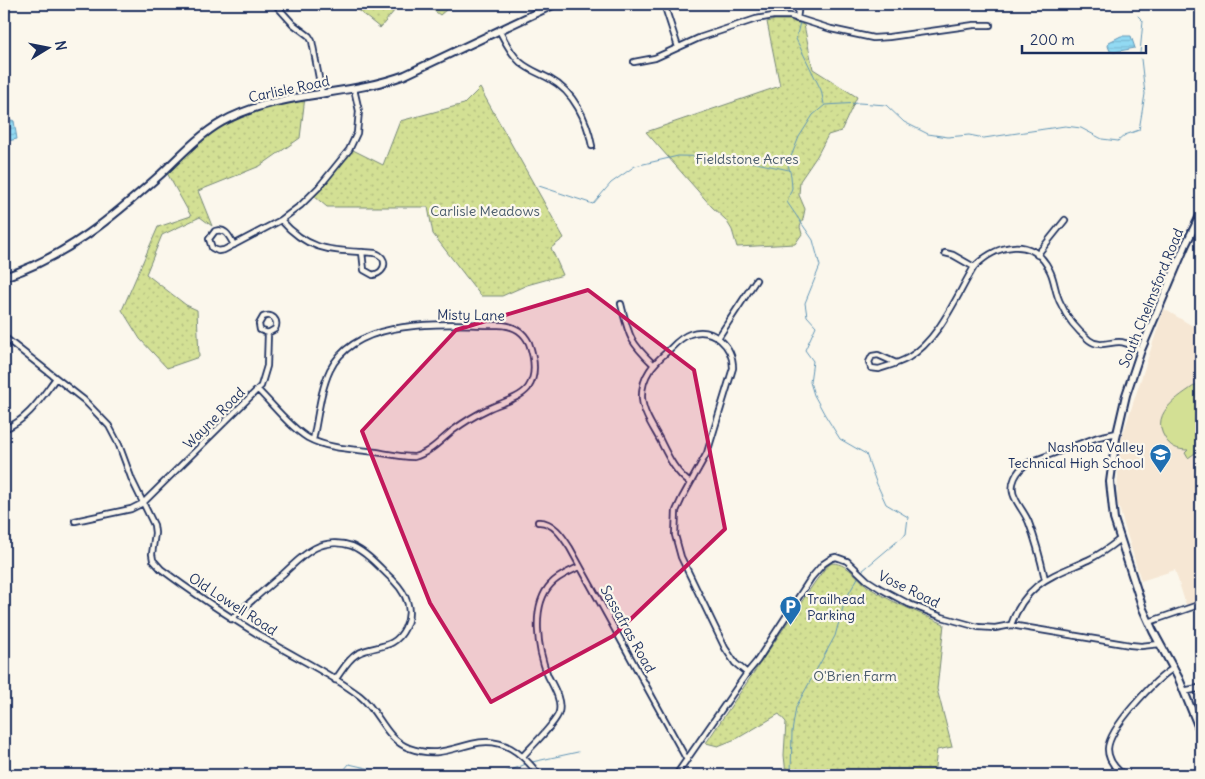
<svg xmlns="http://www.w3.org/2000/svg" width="1205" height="779" viewBox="0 0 1205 779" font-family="Delius,sans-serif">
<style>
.built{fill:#f6e7d4}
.grass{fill:url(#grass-dots);stroke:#778879}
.pitch{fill:#d3e094;stroke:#778879}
.water{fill:url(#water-rules);stroke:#6296b7}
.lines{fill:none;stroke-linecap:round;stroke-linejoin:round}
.stream{stroke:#6296b7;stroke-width:1}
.minor-casing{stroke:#1b2f5e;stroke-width:8}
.tertiary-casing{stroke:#1b2f5e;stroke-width:9}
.secondary-casing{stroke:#1b2f5e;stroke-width:10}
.minor{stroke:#fbf7ec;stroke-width:4.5}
.tertiary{stroke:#fbf7ec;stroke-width:5.5}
.secondary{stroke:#fbf7ec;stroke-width:6}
.marked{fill:#c2185b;fill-opacity:0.2;stroke:#c2185b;stroke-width:4;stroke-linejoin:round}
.labels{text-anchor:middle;stroke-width:4.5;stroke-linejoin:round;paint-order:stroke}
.street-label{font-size:14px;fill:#1b2f5e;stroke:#fbf7ec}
.park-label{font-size:14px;fill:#495b6c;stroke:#fbf7ec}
.poi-label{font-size:14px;fill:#1b2f5e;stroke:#fbf7ec;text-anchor:end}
</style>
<defs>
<pattern id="grass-dots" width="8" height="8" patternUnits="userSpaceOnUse" patternTransform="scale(1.25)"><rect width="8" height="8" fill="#d3e094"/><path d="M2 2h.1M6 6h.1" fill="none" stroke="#b5c082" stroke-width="1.8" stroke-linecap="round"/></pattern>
<pattern id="water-rules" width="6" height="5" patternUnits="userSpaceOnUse" patternTransform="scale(1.25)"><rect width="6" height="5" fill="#92daf3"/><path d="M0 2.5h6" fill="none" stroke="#7dbbd3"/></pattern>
</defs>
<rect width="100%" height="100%" fill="#fbf7ec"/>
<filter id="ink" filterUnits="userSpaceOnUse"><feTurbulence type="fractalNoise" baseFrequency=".02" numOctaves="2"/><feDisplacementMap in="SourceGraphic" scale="10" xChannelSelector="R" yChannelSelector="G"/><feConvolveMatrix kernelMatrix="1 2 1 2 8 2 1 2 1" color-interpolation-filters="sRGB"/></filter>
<g filter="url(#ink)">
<path class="built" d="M1164,309L1201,331V600L1186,605L1175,570L1141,581L1117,501L1119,446Z"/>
<path class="grass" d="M350,4H400L380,28Z
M425,4H453L440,15Z
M775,20H789L804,25L813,69L857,97L841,131L828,135L817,156L800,181L799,195L805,209L803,219L800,227L802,234L795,244L737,247L732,230L726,220L712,207L646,132L780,86L767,22Z
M480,88L564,238L551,248L563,275L527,285L502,296H481L433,234L428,207H327L314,196L351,149L383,165L400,121L464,104Z
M305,97L300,138L260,166L198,191L212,226L200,217L162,235L146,274L186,305L197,310L199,357L167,368L140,339L122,310L158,227L191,216L167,173L206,134L238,114Z
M832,563C851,564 859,582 873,590C895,604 920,613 944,624L937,689L952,747L937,750L934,775H786L784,755L786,722L779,714L738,738L718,746L706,743L815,582L826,567Z"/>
<path class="pitch" d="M1201,381V449L1188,458L1185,453L1188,450C1178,450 1170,447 1165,438C1148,411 1184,394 1201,381Z"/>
<path class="water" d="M1121,36H1131L1135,48L1114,52L1110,51L1108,46L1109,42Z
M12,120L14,121L17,139L8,141L4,135V123Z"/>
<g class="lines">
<path class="stream" d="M1138,16L1143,21L1140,53
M800,18L803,4
M800,22L796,39L821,90L824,104
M539,186L593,204L611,183L635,166L678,156L728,157L789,170
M862,571L906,534L908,517L886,504L876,482L866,454L840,439L825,415L814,395L810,382L813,361L805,350L816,326L807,316L805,303L820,266L813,240L787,202L792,188L791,176L788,164L799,137L813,115L825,105L859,103L886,105L904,122L928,134L948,137L969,135L984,138L1065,126L1081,128L1102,139L1118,141L1125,135L1139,130L1145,94L1141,59
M532,762L578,752
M340,775L349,764L397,775
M499,775L526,764
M791,775L792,732L796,707L835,636L845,600L859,576"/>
<defs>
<path id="minor" d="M275,4L293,24L309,36L312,41L322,94
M664,4L678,47
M797,19L799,4
M499,30C505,41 510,53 520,62C529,70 539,73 550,79C574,92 587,120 592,146
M634,62L655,58L699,38L756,19L773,16H790L831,29L873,38L889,37L974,25H990
M281,220C310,253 333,250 375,253C388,257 387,272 373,275L364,270L362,252
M234,245C229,236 226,228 215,231L209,239L212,248L218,251L224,250L281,220L301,205L319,187L349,150L357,133L359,111L354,89
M945,253L953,255L974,267
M1037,255L1065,220
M621,304C629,336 629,341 653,364
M4,337L84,400L109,426L119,445L132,480L154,525L155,533L152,554L153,560L161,569C197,596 234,620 272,643C301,660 333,675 360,696C379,711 385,739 409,748C434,757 448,750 472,744C503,736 522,753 539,775
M718,338L756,280
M896,363L878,355L872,356L869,362L871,368L879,369C888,366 899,363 908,358C939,340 956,297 974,267C997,244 1033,235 1050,271C1055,281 1055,294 1061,304C1067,318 1078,331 1089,340C1099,348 1109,342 1119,342C1127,342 1134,347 1141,350
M258,390C274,406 289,426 308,438C328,449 354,449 376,452C388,454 401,457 414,457C429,453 440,441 452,431C463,423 475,415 488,409C500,403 519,399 528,388C537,375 534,357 529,343C523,330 512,325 498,325C448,325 357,315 330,370C320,391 318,418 313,440
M4,429C28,420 41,398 56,378
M690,483C675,472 668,456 660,440C653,427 643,413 642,398C641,376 654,363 669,350C675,344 681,337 690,334C713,326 733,346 733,368L707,453L682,498L676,511L675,535L681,557L725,648L735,663L747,673
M75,521L131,509L143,503L261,386L267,366L268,333L275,329C279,320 272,313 263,317L259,324L260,330L268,333
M538,522C553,521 563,537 570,548L687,760
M1045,579C1041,561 1036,541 1029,523C1026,515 1020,508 1016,500C1007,485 1017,469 1030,462L1098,437L1117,433
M231,619C248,604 265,589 283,574C293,565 303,554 315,548C327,542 341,542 352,546C368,553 381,569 393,580C406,593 414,610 405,628C394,651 375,644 357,654C347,660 342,671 335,680
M1149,622L1201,604
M1011,625C1027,582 1050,577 1088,560C1099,555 1110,547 1120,539
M523,756C531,747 557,722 559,712C562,700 553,686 548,676C538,651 530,606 551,584C559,575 570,572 580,566
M676,775L747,673L757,661L811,578L823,564L832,558L836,557L847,561L867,580L881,589L909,604L942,617L978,627L995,628L1011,625L1130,645L1141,646L1160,644
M1124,775C1116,769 1108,761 1108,749C1109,728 1155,679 1174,668"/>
<path id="tertiary" d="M1185,691L1201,688"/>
<path id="secondary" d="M1201,214L1186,244L1141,350L1126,395L1116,438L1110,482L1114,519L1143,609L1153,631L1179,679L1201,733
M4,277C66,257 113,217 161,174C180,156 199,135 222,122C277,91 346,97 405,75L555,4"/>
</defs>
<use href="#minor" class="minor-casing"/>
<use href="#tertiary" class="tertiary-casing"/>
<use href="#secondary" class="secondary-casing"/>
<use href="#minor" class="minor"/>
<use href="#tertiary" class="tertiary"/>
<use href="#secondary" class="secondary"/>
</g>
</g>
<path class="marked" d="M588,290L694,370L725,529L613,636L491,702L430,603L362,431L456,330Z"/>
<defs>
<symbol id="school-pin" viewBox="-11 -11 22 30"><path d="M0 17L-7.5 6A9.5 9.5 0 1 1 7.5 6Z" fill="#1f6fb2" stroke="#fbf7ec"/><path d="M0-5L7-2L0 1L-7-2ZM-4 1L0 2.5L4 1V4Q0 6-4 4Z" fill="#fff"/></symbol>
<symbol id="parking-pin" viewBox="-11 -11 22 30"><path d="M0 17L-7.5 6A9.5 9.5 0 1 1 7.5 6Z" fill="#1f6fb2" stroke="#fbf7ec"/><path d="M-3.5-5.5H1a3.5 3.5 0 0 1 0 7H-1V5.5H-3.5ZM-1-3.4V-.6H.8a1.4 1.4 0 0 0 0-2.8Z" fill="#fff"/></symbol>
</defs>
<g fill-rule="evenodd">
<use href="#school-pin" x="1148" y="442" width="25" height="34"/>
<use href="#parking-pin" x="778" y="594" width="25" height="34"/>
</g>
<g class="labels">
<g class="street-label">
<text transform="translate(289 89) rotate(-12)" y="5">Carlisle Road</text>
<text transform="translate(1151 298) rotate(-68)" y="5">South Chelmsford Road</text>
<text transform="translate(471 315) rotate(1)" y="5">Misty Lane</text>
<text transform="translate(214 418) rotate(-45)" y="5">Wayne Road</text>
<text transform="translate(909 589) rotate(26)" y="5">Vose Road</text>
<text transform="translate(233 604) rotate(33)" y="5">Old Lowell Road</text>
<text transform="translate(628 629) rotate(61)" y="5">Sassafras Road</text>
</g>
<g class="park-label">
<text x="747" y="164">Fieldstone Acres</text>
<text x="485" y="216">Carlisle Meadows</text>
<text x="855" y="681">O'Brien Farm</text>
</g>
<g class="poi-label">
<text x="1144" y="452">Nashoba Valley<tspan x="1144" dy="16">Technical High School</tspan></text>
<text x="807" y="604" text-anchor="start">Trailhead<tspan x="807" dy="16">Parking</tspan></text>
</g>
</g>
<rect width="1205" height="779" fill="none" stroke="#fbf7ec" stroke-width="20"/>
<rect x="10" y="10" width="1185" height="759" fill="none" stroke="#1b2f5e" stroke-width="2" filter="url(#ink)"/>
<g transform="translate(48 48) rotate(80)" stroke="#fbf7ec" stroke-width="4" paint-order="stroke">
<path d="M0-4L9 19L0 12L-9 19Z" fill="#1b2f5e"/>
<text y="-8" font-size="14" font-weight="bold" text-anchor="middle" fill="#1b2f5e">N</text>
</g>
<path d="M1022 45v8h124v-8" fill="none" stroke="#1b2f5e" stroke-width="2.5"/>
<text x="1030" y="45" font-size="15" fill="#1b2f5e" stroke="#fbf7ec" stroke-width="4" paint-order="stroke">200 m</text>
</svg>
